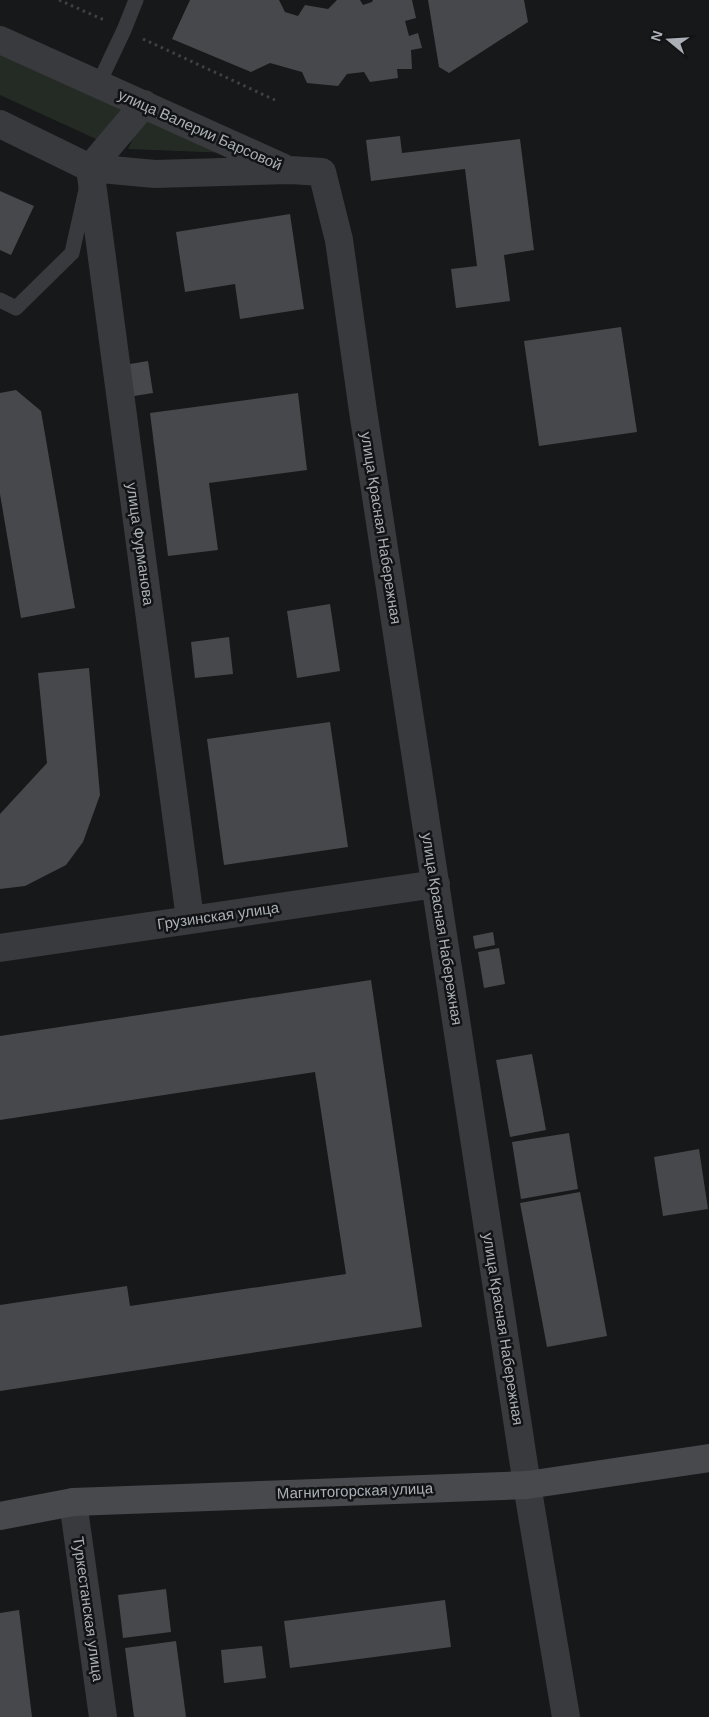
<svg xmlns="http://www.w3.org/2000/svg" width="709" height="1717" viewBox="0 0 709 1717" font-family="Arial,sans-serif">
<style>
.green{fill:#242b24}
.building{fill:#47484b}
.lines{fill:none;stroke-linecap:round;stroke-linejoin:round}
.path{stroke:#3f4144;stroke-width:3;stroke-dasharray:2.5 4;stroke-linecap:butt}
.service{stroke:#393a3e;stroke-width:15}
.minor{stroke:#393a3e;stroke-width:28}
.tertiary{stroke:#393a3e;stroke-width:28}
.secondary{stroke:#47494d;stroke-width:28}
.labels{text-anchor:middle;stroke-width:5;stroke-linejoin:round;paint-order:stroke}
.street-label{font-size:15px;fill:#abb0b7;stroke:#121314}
</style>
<rect width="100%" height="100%" fill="#171819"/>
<path class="green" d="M0,52L125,109L109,145L0,95Z
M145,114L228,153L128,149Z"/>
<path class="building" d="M190,0H279L285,12L298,16L305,5L328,9L337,0H360L363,5L372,2L373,0H412L416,18L405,21L409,36L418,33L422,48L411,50L412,69H397L398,78L370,82L364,72L347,74L338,86L307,83L302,72L270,63L251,72L172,39Z
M428,0H524L528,22L449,73L439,67Z
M400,136L402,153L520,139L534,250L504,255L510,301L456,308L451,269L477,266L465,169L371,181L366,140Z
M0,191L34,206L11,255L0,250Z
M290,214L304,309L240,319L235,284L185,292L176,232Z
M621,327L637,432L539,446L524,341Z
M148,361L153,393L128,397L124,365Z
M16,390L41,411L75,608L21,618L0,494V393Z
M298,393L307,470L209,483L218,550L168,556L150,413Z
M330,604L340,671L297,678L287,611Z
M229,637L233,674L195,678L191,642Z
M89,668L100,795L83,842L66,865L25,886L0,889V814L47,763L38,673Z
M330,722L348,847L224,865L207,739Z
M493,932L495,945L475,949L473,936Z
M499,948L505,984L484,988L478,952Z
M371,980L422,1327L0,1391V1305L127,1286L130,1306L346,1274L315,1072L0,1120V1036Z
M532,1054L546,1130L510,1137L496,1060Z
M569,1133L578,1189L521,1199L512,1142Z
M699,1149L708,1209L663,1216L654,1157Z
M580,1192L607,1336L547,1347L520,1203Z
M166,1589L171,1632L123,1638L118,1595Z
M445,1600L451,1647L290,1668L284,1621Z
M19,1610L32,1717H0V1613Z
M176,1641L186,1717H134L125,1648Z
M262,1646L266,1678L224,1683L221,1650Z"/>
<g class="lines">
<path class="path" d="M59,0L104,20
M143,39L275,100"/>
<path class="service" d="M98,85L124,30L136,0
M0,300L16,308L72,253L86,190"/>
<path class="minor" d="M0,40L284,168
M144,104L90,168L190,919
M0,124L90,168L155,174L290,170L322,172L339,240L363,411L527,1485
M0,948L436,884
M73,1502L103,1717"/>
<path class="tertiary" d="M527,1485L566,1717"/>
<path class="secondary" d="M0,1516L73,1502L527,1485L709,1458"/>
</g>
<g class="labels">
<g class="street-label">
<text transform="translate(200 130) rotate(24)" y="5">улица Валерии Барсовой</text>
<text transform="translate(381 528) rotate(81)" y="5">улица Красная Набережная</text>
<text transform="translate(140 544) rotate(82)" y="5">улица Фурманова</text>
<text transform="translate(218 916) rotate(-8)" y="5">Грузинская улица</text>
<text transform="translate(442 929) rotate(81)" y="5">улица Красная Набережная</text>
<text transform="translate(503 1329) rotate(81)" y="5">улица Красная Набережная</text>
<text transform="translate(355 1491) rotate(-2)" y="5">Магнитогорская улица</text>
<text transform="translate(88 1609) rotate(82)" y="5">Туркестанская улица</text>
</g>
</g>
<g transform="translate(669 40) rotate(288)" stroke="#121314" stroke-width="4" paint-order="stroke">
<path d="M0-4L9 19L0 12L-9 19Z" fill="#abb0b7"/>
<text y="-8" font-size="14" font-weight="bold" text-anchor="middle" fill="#abb0b7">N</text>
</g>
</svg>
